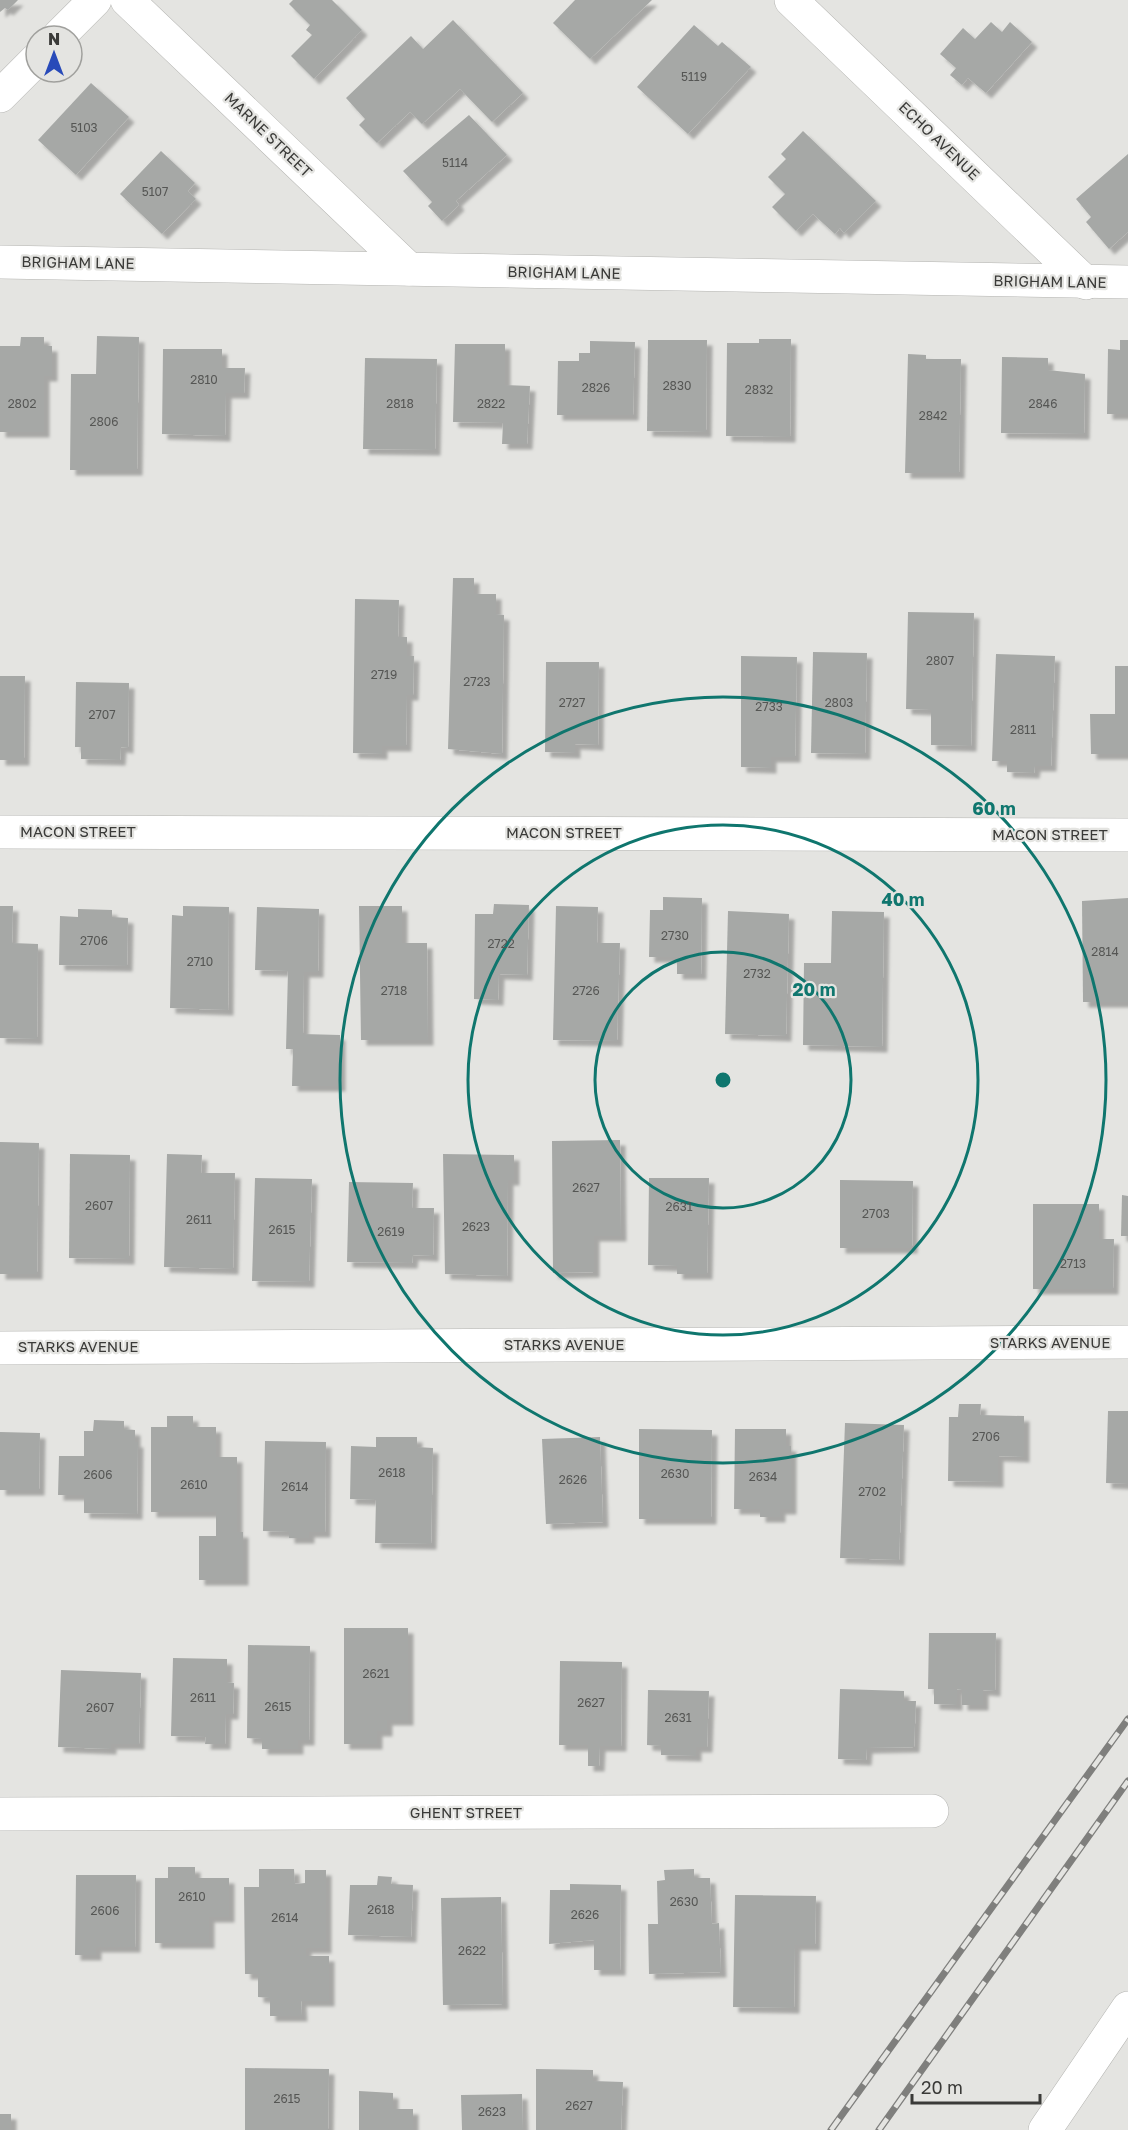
<svg xmlns="http://www.w3.org/2000/svg" width="1128" height="2130" viewBox="0 0 1128 2130" font-family="'Golos Text',sans-serif">
  <defs>
    <filter id="shadow"><feDropShadow dx="5.5" dy="5.5" stdDeviation="1.5" flood-color="#0004"/></filter>
  </defs>
  <rect width="100%" height="100%" fill="#e4e4e1"/>
  <!-- building -->
  <g fill="#a6a8a6" filter="url(#shadow)">
    <polygon points="0,0 18,0 8,10 5,8 0,12"/>
    <polygon points="293,0 332,0 362,30 314,79 291,56 312,35 306,30 310,25 289,4"/>
    <polygon points="575,0 652,0 590,59 553,23"/>
    <polygon points="453,20 523,93 492,122 460,89 422,124 410,112 377,143 359,125 365,119 346,98 411,36 423,49"/>
    <polygon points="991,22 1002,32 1010,22 1032,42 986,93 968,78 962,85 950,75 956,68 940,54 963,28 975,39"/>
    <polygon points="694,25 718,46 722,42 751,67 688,134 637,87"/>
    <polygon points="91,83 129,117 76,175 38,140"/>
    <polygon points="469,115 507,155 456,201 459,205 442,221 428,206 432,202 403,171"/>
    <polygon points="803,131 876,201 844,233 840,228 835,234 813,214 796,231 772,207 785,194 768,177 786,159 781,154"/>
    <polygon points="161,151 195,183 188,191 196,199 162,234 120,194"/>
    <polygon points="1128,154 1128,232 1109,249 1086,222 1091,217 1076,199"/>
    <polygon points="97,336 139,337 137,470 70,470 71,374 96,374"/>
    <polygon points="21,337 44,337 44,346 52,346 52,376 44,376 44,432 0,432 0,346 20,346"/>
    <polygon points="759,339 791,339 790,437 726,436 727,343 759,343"/>
    <polygon points="648,340 707,340 706,432 647,431"/>
    <polygon points="1120,340 1128,340 1128,414 1107,414 1108,349 1120,350"/>
    <polygon points="590,341 635,342 633,415 557,415 558,361 579,361 579,353 590,353"/>
    <polygon points="455,344 505,344 505,385 530,386 527,444 502,444 503,423 453,422"/>
    <polygon points="163,349 222,349 222,368 245,368 244,393 226,393 225,436 162,434"/>
    <polygon points="908,354 926,355 926,359 961,359 959,473 905,473"/>
    <polygon points="1002,357 1048,358 1048,370 1085,374 1084,434 1001,433"/>
    <polygon points="365,358 437,359 435,450 363,449"/>
    <polygon points="453,578 474,578 474,594 496,594 496,614 504,615 502,754 448,749"/>
    <polygon points="355,599 399,600 398,637 407,637 407,656 414,656 413,695 407,695 406,746 382,746 382,754 353,753"/>
    <polygon points="908,612 974,613 971,746 931,745 931,710 906,709"/>
    <polygon points="813,652 867,653 865,754 811,753"/>
    <polygon points="996,654 1055,656 1051,766 1035,766 1034,773 1007,772 1007,761 992,761"/>
    <polygon points="741,656 797,657 795,757 771,757 771,768 741,767"/>
    <polygon points="546,662 599,662 598,745 575,744 575,753 545,752"/>
    <polygon points="1115,666 1128,666 1128,754 1091,754 1090,714 1115,714"/>
    <polygon points="0,676 25,676 24,760 0,760"/>
    <polygon points="76,682 129,683 128,748 121,747 120,760 81,759 81,747 75,747"/>
    <polygon points="663,897 702,898 701,974 677,974 677,957 649,957 650,910 663,910"/>
    <polygon points="1128,898 1128,1002 1083,1002 1082,901"/>
    <polygon points="494,904 529,905 527,975 499,974 498,1000 474,999 475,914 493,914"/>
    <polygon points="0,906 13,906 12,943 38,944 37,1039 0,1038"/>
    <polygon points="183,906 229,907 228,1010 170,1008 172,915 183,916"/>
    <polygon points="359,906 402,906 402,943 427,943 428,1040 361,1040"/>
    <polygon points="556,906 598,907 597,943 620,943 617,1041 553,1040"/>
    <polygon points="257,907 319,909 318,972 304,972 303,1034 340,1035 340,1086 292,1086 293,1049 286,1049 288,971 255,970"/>
    <polygon points="78,909 112,910 112,917 128,918 127,966 59,965 60,916 78,917"/>
    <polygon points="728,911 789,914 786,1036 725,1034"/>
    <polygon points="832,911 884,912 882,1047 803,1045 804,963 831,963"/>
    <polygon points="620,1140 621,1236 594,1236 594,1272 553,1273 552,1141"/>
    <polygon points="0,1142 39,1143 37,1274 0,1274"/>
    <polygon points="70,1154 130,1155 129,1259 69,1258"/>
    <polygon points="167,1154 202,1155 201,1173 235,1173 233,1269 164,1267"/>
    <polygon points="443,1154 514,1155 514,1180 508,1180 507,1276 445,1274"/>
    <polygon points="255,1178 312,1179 309,1282 252,1281"/>
    <polygon points="649,1178 709,1178 707,1274 677,1274 677,1266 648,1265"/>
    <polygon points="840,1180 913,1181 912,1248 840,1248"/>
    <polygon points="349,1182 413,1183 412,1208 434,1208 433,1256 413,1255 412,1263 347,1262"/>
    <polygon points="1122,1195 1128,1196 1128,1236 1121,1236"/>
    <polygon points="1033,1204 1099,1204 1099,1239 1114,1239 1113,1289 1033,1289"/>
    <polygon points="959,1404 981,1404 980,1415 1024,1416 1024,1457 998,1456 998,1482 948,1481 949,1417 958,1417"/>
    <polygon points="1108,1411 1128,1411 1128,1484 1106,1483"/>
    <polygon points="167,1416 193,1416 193,1427 216,1427 216,1457 237,1457 237,1532 243,1532 243,1580 199,1580 199,1536 216,1536 216,1512 151,1512 151,1427 167,1427"/>
    <polygon points="94,1420 124,1421 124,1429 135,1430 135,1442 138,1442 137,1514 84,1513 84,1495 58,1495 59,1456 84,1456 84,1431 93,1431"/>
    <polygon points="845,1423 904,1425 899,1560 840,1558"/>
    <polygon points="639,1429 712,1430 711,1519 639,1519"/>
    <polygon points="735,1429 786,1429 786,1446 791,1446 791,1509 780,1509 780,1517 760,1517 760,1509 734,1509"/>
    <polygon points="0,1432 40,1433 39,1490 0,1490"/>
    <polygon points="376,1437 417,1437 417,1447 433,1448 431,1544 375,1543 376,1500 350,1499 351,1446 376,1447"/>
    <polygon points="600,1437 603,1522 546,1524 542,1439"/>
    <polygon points="265,1441 326,1442 325,1532 309,1532 309,1538 289,1538 289,1532 263,1531"/>
    <polygon points="344,1628 408,1628 408,1720 387,1720 387,1731 377,1731 377,1744 344,1744"/>
    <polygon points="929,1633 996,1633 995,1691 983,1690 983,1705 962,1705 962,1690 957,1689 957,1705 934,1704 934,1689 928,1689"/>
    <polygon points="248,1645 310,1646 309,1740 298,1740 298,1749 262,1749 262,1739 247,1738"/>
    <polygon points="173,1658 227,1659 227,1682 234,1683 233,1714 226,1714 225,1744 205,1744 206,1737 171,1736"/>
    <polygon points="560,1661 622,1662 621,1746 600,1746 599,1766 588,1766 588,1745 559,1745"/>
    <polygon points="61,1670 141,1673 139,1744 111,1744 111,1749 58,1747"/>
    <polygon points="840,1689 904,1691 904,1701 916,1701 914,1747 867,1748 866,1760 838,1759"/>
    <polygon points="648,1690 709,1691 707,1747 696,1747 696,1756 661,1755 661,1746 647,1745"/>
    <polygon points="168,1867 195,1867 195,1878 229,1878 229,1917 209,1917 209,1943 155,1943 155,1878 168,1878"/>
    <polygon points="259,1869 294,1869 295,1884 305,1883 305,1870 326,1870 326,1948 306,1948 306,1956 329,1956 329,2001 301,2001 302,2016 270,2016 270,1998 258,1997 258,1974 245,1974 244,1887 259,1887"/>
    <polygon points="694,1869 694,1878 710,1878 712,1924 719,1923 721,1972 649,1974 648,1924 658,1924 657,1881 665,1880 664,1870"/>
    <polygon points="76,1875 136,1875 135,1947 96,1947 96,1955 75,1955"/>
    <polygon points="378,1876 392,1877 391,1884 413,1885 411,1937 348,1935 350,1885 377,1885"/>
    <polygon points="570,1884 621,1885 620,1970 594,1970 594,1940 549,1944 550,1890 570,1890"/>
    <polygon points="735,1895 816,1896 815,1945 795,1945 794,2008 733,2007"/>
    <polygon points="501,1897 503,2004 443,2005 441,1898"/>
    <polygon points="245,2068 329,2069 328,2130 245,2130"/>
    <polygon points="536,2069 593,2070 593,2081 623,2082 621,2130 536,2130"/>
    <polygon points="359,2091 393,2093 393,2109 413,2109 413,2130 359,2130"/>
    <polygon points="522,2094 523,2130 462,2130 461,2095"/>
    <rect x="0" y="2114" width="11" height="16"/>
  </g>
  <g fill="none" stroke-linecap="round" stroke-linejoin="round">
    <defs>
      <g id="street">
        <polyline points="127,0 409,269"/>
        <polyline points="791,0 1086,283"/>
        <polyline points="59,36 95,0"/>
        <polyline points="0,96 36,60"/>
        <polyline points="0,262 1128,282"/>
        <polyline points="0,832 1128,835"/>
        <polyline points="0,1348 1128,1342"/>
        <polyline points="0,1814 932,1811"/>
        <polyline points="1045,2130 1128,2008"/>
      </g>
    </defs>
    <!-- street casing -->
    <use href="#street" stroke="#b4b4b1" stroke-width="34"/>
    <!-- street -->
    <use href="#street" stroke="#fff" stroke-width="33"/>
    <defs>
      <g id="rail">
        <polyline points="831,2130 1128,1719"/>
        <polyline points="879,2130 1128,1781"/>
      </g>
    </defs>
    <!-- rail casing -->
    <use href="#rail" stroke="#7f7f7d" stroke-width="7"/>
    <!-- rail -->
    <use href="#rail" stroke="#e4e4e1" stroke-width="4.5" stroke-dasharray="14" stroke-linecap="butt"/>
  </g>
  <!-- distance rings -->
  <g fill="none" stroke="#0f766e" stroke-width="3">
    <circle cx="723" cy="1080" r="128"/>
    <circle cx="723" cy="1080" r="255"/>
    <circle cx="723" cy="1080" r="383"/>
  </g>
  <g text-anchor="middle" stroke-width="4.5" stroke-linejoin="round" paint-order="stroke">
    <!-- number labels -->
    <g font-size="12" fill="#555654">
      <text x="694" y="81">5119</text>
      <text x="84" y="132">5103</text>
      <text x="455" y="167">5114</text>
      <text x="155" y="196">5107</text>
      <text x="204" y="384">2810</text>
      <text x="677" y="390">2830</text>
      <text x="596" y="392">2826</text>
      <text x="759" y="394">2832</text>
      <text x="22" y="408">2802</text>
      <text x="400" y="408">2818</text>
      <text x="491" y="408">2822</text>
      <text x="1043" y="408">2846</text>
      <text x="933" y="420">2842</text>
      <text x="104" y="426">2806</text>
      <text x="940" y="665">2807</text>
      <text x="384" y="679">2719</text>
      <text x="477" y="686">2723</text>
      <text x="572" y="707">2727</text>
      <text x="839" y="707">2803</text>
      <text x="769" y="711">2733</text>
      <text x="102" y="719">2707</text>
      <text x="1023" y="734">2811</text>
      <text x="675" y="940">2730</text>
      <text x="94" y="945">2706</text>
      <text x="501" y="948">2722</text>
      <text x="1105" y="956">2814</text>
      <text x="200" y="966">2710</text>
      <text x="757" y="978">2732</text>
      <text x="394" y="995">2718</text>
      <text x="586" y="995">2726</text>
      <text x="586" y="1192">2627</text>
      <text x="99" y="1210">2607</text>
      <text x="679" y="1211">2631</text>
      <text x="876" y="1218">2703</text>
      <text x="199" y="1224">2611</text>
      <text x="476" y="1231">2623</text>
      <text x="282" y="1234">2615</text>
      <text x="391" y="1236">2619</text>
      <text x="1073" y="1268">2713</text>
      <text x="986" y="1441">2706</text>
      <text x="392" y="1477">2618</text>
      <text x="675" y="1478">2630</text>
      <text x="98" y="1479">2606</text>
      <text x="763" y="1481">2634</text>
      <text x="573" y="1484">2626</text>
      <text x="194" y="1489">2610</text>
      <text x="295" y="1491">2614</text>
      <text x="872" y="1496">2702</text>
      <text x="376" y="1678">2621</text>
      <text x="203" y="1702">2611</text>
      <text x="591" y="1707">2627</text>
      <text x="278" y="1711">2615</text>
      <text x="100" y="1712">2607</text>
      <text x="678" y="1722">2631</text>
      <text x="192" y="1901">2610</text>
      <text x="684" y="1906">2630</text>
      <text x="381" y="1914">2618</text>
      <text x="105" y="1915">2606</text>
      <text x="585" y="1919">2626</text>
      <text x="285" y="1922">2614</text>
      <text x="472" y="1955">2622</text>
      <text x="287" y="2103">2615</text>
      <text x="579" y="2110">2627</text>
      <text x="492" y="2116">2623</text>
    </g>
    <!-- street labels -->
    <g font-size="15" fill="#3a3a38" stroke="#e4e4e1">
      <text transform="translate(268 135) rotate(44)" y="5">MARNE STREET</text>
      <text transform="translate(939 141) rotate(44)" y="5">ECHO AVENUE</text>
      <text transform="translate(78 263) rotate(1)" y="5">BRIGHAM LANE</text>
      <text transform="translate(564 273) rotate(1)" y="5">BRIGHAM LANE</text>
      <text transform="translate(1050 282) rotate(1)" y="5">BRIGHAM LANE</text>
      <text x="78" y="837">MACON STREET</text>
      <text x="564" y="838">MACON STREET</text>
      <text x="1050" y="840">MACON STREET</text>
      <text x="1050" y="1348">STARKS AVENUE</text>
      <text x="564" y="1350">STARKS AVENUE</text>
      <text x="78" y="1352">STARKS AVENUE</text>
      <text x="466" y="1818">GHENT STREET</text>
    </g>
  </g>
  <circle cx="723" cy="1080" r="9" fill="#0f766e" stroke="#e4e4e1" stroke-width="3"/>
  <g font-size="18" text-anchor="middle" font-weight="bold" fill="#0f766e" stroke="#e4e4e1" stroke-width="4.5" stroke-linejoin="round" paint-order="stroke">
    <text x="994" y="815">60 m</text>
    <text x="903" y="906">40 m</text>
    <text x="814" y="996">20 m</text>
  </g>
  <!-- north arrow -->
  <g transform="translate(54 54)"><circle r="28" fill="#e4e4e1" stroke="#a0a09d" stroke-width="1.5"/>
  <path d="M0-4.5L10 22L0 15L-10 22Z" fill="#284ab9"/>
  <text y="-9" font-size="16" font-weight="bold" text-anchor="middle" fill="#3a3a38">N</text>
  </g>
  <!-- scale -->
  <path d="M912 2094v9h128v-9" fill="none" stroke="#3a3a38" stroke-width="3"/>
  <text x="921" y="2094" font-size="18" fill="#3a3a38" stroke="#e4e4e1" stroke-width="4.5" paint-order="stroke">20 m</text>
</svg>
